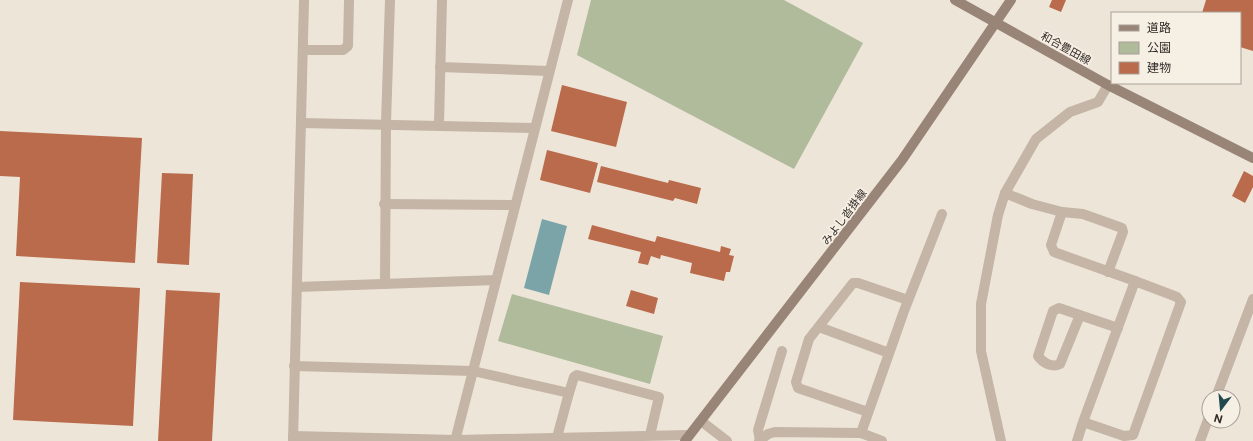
<svg xmlns="http://www.w3.org/2000/svg" width="1253" height="441" viewBox="0 0 1253 441" font-family="'Public Sans','Noto Sans JP',sans-serif">
  <rect width="100%" height="100%" fill="#eee5d9"/>
  <!-- green -->
  <g fill="#afbb9b">
    <polygon points="591,0 784,0 863,43 794,169 577,55"/>
    <polygon points="512,294 663,336 650,384 498,341"/>
  </g>
  <!-- water -->
  <polygon fill="#7ba4a8" points="542,219 567,226 549,295 524,288"/>
  <!-- building -->
  <g fill="#b96b4c">
    <polygon points="1052,0 1066,0 1061,12 1049,7"/>
    <polygon points="1206,0 1253,0 1253,51 1240,47 1240,13 1202,13"/>
    <polygon points="562,85 627,102 616,147 551,131"/>
    <polygon points="0,131 142,138 135,263 16,256 20,177 0,176"/>
    <polygon points="547,150 598,163 590,193 540,180"/>
    <polygon points="601,166 668,183 669,180 701,188 697,204 675,198 673,201 597,182"/>
    <polygon points="1244,171 1253,176 1253,187 1245,203 1232,196"/>
    <polygon points="162,173 193,174 189,265 157,263"/>
    <polygon points="592,225 655,242 657,236 720,252 721,246 731,249 729,255 734,256 730,272 726,272 724,281 690,273 692,263 661,255 660,259 651,256 648,265 638,263 641,252 588,239"/>
    <polygon points="20,282 140,288 133,426 13,420"/>
    <polygon points="166,290 220,293 212,441 158,441"/>
    <polygon points="631,290 658,298 654,314 626,306"/>
  </g>
  <g fill="none" stroke-linecap="round" stroke-linejoin="round">
    <!-- minor -->
    <g stroke="#c4b5a6" stroke-width="10">
      <polyline points="303,50 343,50 348,46 349,0"/>
      <polyline points="440,67 549,71"/>
      <polyline points="301,123 534,128"/>
      <polyline points="439,124 442,0"/>
      <polyline points="1005,193 1032,204 1062,212 1083,214 1122,228 1123,232 1108,272"/>
      <polyline points="384,204 515,205"/>
      <polyline points="1062,212 1051,245 1054,252 1135,281"/>
      <polyline points="385,284 386,123 390,0"/>
      <polyline points="297,287 496,280"/>
      <path d="M1080,315l-20,49c-8,4 -17,-1 -22,-8l15,-45 6,-3 59,20"/>
      <polyline points="819,327 889,353"/>
      <polyline points="294,366 473,371 569,393 556,441"/>
      <polyline points="569,393 574,377 577,375 659,397 650,435"/>
      <polyline points="1216,397 1253,299"/>
      <polyline points="868,412 798,388 796,382 809,339 853,283 858,283 908,300"/>
      <polyline points="861,433 904,311 942,214"/>
      <polyline points="293,436 456,440 689,435"/>
      <polyline points="760,440 758,430 782,351"/>
      <polyline points="455,441 568,0"/>
      <polyline points="759,441 768,434 775,432 861,433 882,441"/>
      <polyline points="1001,441 981,351 981,304 998,215 1005,193 1036,139 1070,112 1098,102 1108,85"/>
      <polyline points="1077,441 1083,422 1135,281 1177,297 1181,302 1133,435 1124,436 1083,422"/>
      <polyline points="1200,441 1209,417"/>
    </g>
    <!-- tertiary -->
    <g stroke="#c4b5a6" stroke-width="10">
      <polyline points="701,421 727,441"/>
      <polyline points="293,441 304,0"/>
    </g>
    <!-- secondary -->
    <g stroke="#988578" stroke-width="10">
      <polyline points="955,0 1108,85 1253,158"/>
      <polyline points="685,441 902,160 1011,0"/>
    </g>
  </g>
  <g text-anchor="middle" stroke-width="3.5" stroke-linejoin="round" paint-order="stroke">
    <!-- street labels -->
    <g font-size="11" fill="#312a26" stroke="#f6efe4">
      <text transform="translate(1066 48) rotate(29)" y="4">和合豊田線</text>
      <text transform="translate(844 217) rotate(-53)" y="4">みよし沓掛線</text>
    </g>
  </g>
  <!-- legend -->
  <rect x="1111" y="12" width="130" height="72" fill="#f6efe4" stroke="#a7a098"/>
  <rect x="1119" y="25" width="20" height="6" fill="#988578" stroke="#a7a098"/>
  <text x="1147" y="32" font-size="12" fill="#312a26">道路</text>
  <rect x="1119" y="42" width="20" height="12" fill="#afbb9b" stroke="#a7a098"/>
  <text x="1147" y="52" font-size="12" fill="#312a26">公園</text>
  <rect x="1119" y="62" width="20" height="12" fill="#b96b4c" stroke="#a7a098"/>
  <text x="1147" y="72" font-size="12" fill="#312a26">建物</text>
  <!-- north arrow -->
  <g transform="translate(1221 409) rotate(196)"><circle r="19" fill="#f6efe4" stroke="#a7a098"/>
  <path d="M0-3L7 15L0 10L-7 15Z" fill="#21494e"/>
  <text y="-6" font-size="11" font-weight="bold" text-anchor="middle" fill="#312a26">N</text>
  </g>
</svg>
